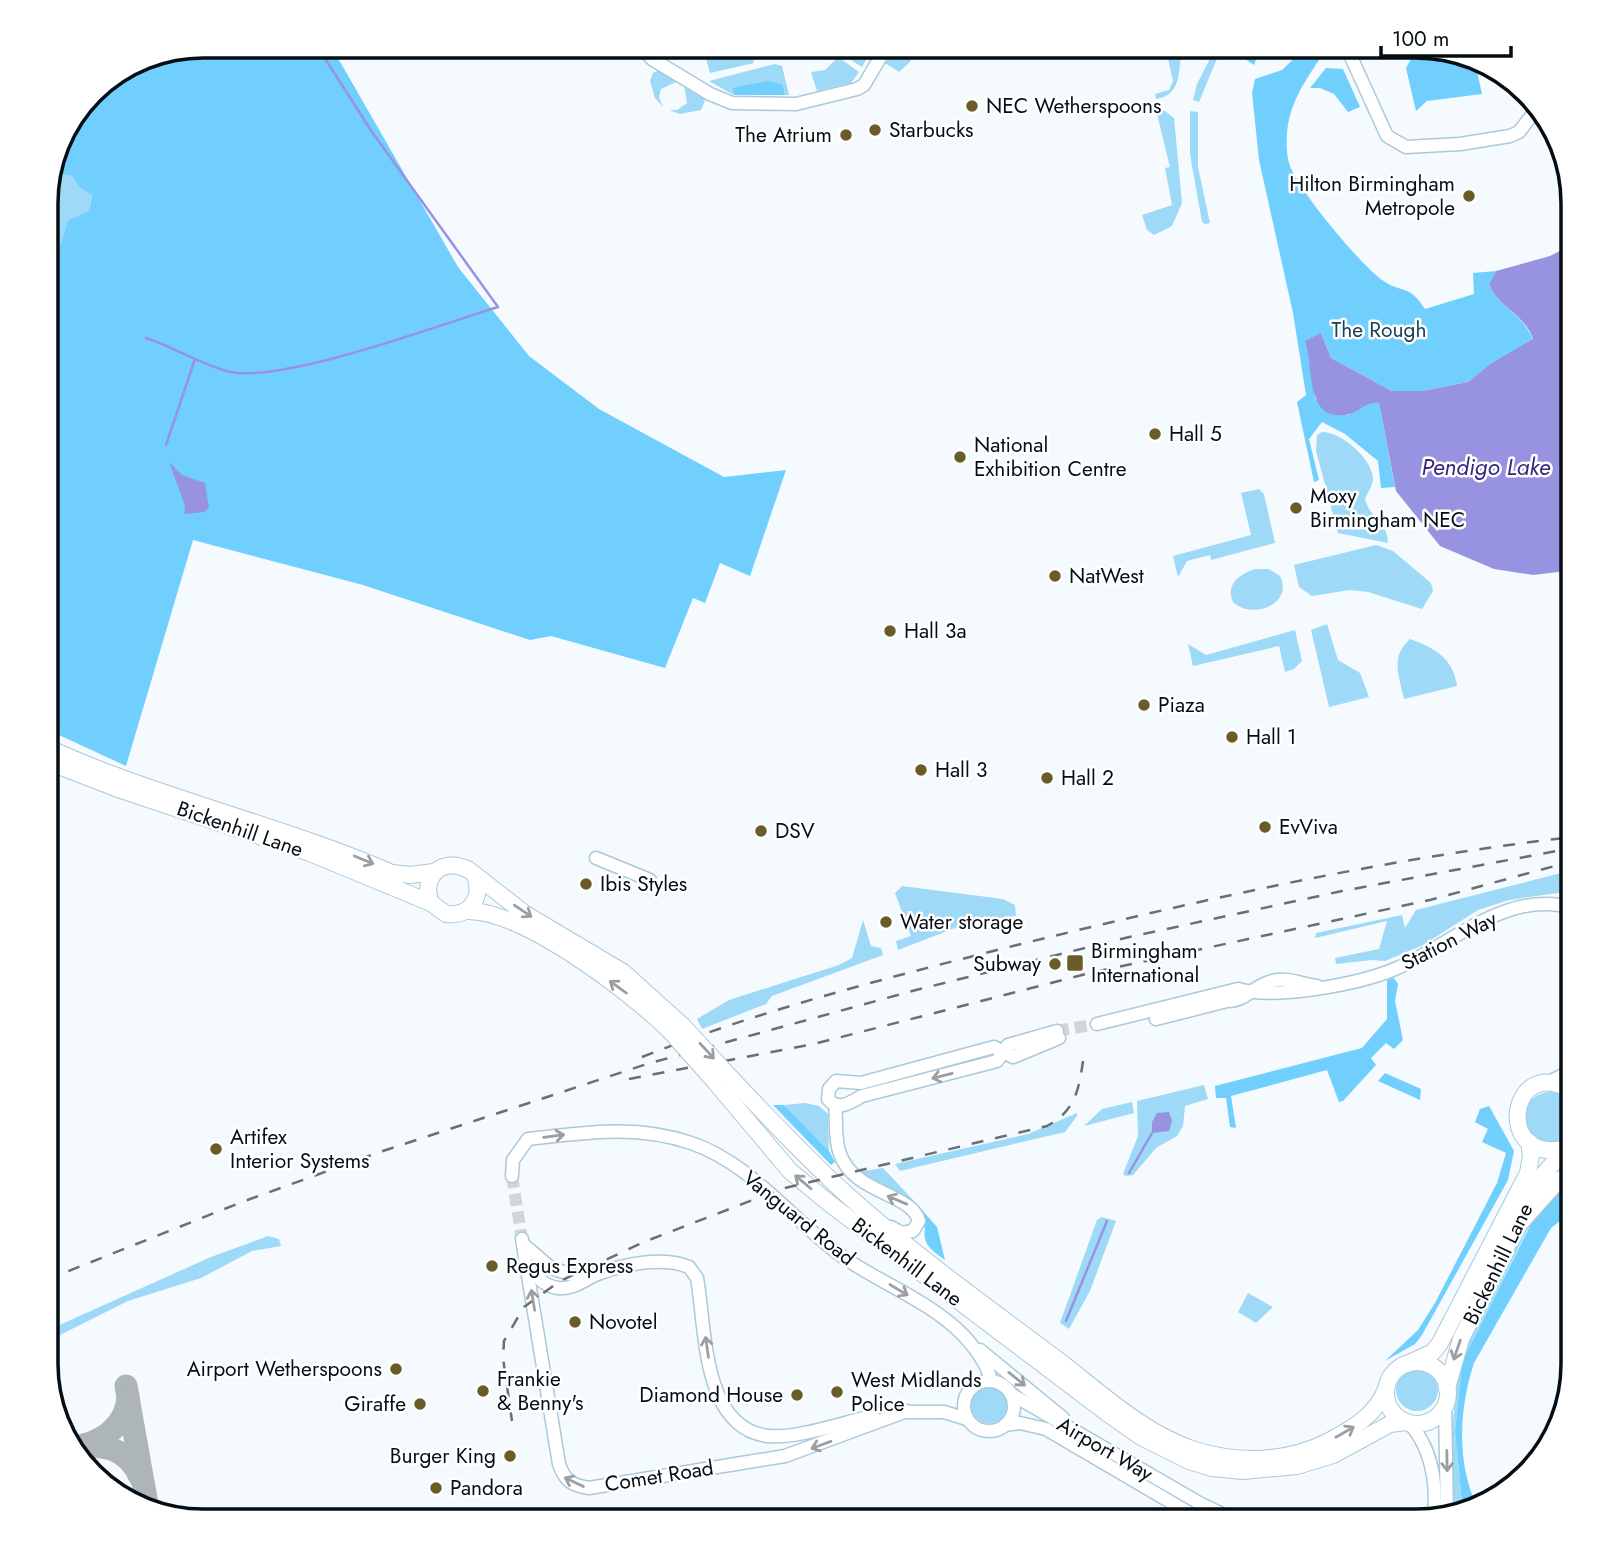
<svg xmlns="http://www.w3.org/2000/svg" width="1619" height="1567" viewBox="0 0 1619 1567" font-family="Jost,sans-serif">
  <rect width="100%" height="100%" fill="#f4fafe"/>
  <!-- green -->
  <g fill="#9ed9f7">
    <polygon points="710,46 716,46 718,51 730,49 729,46 749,46 754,63 710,73 705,55"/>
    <polygon points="845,46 874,46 862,67 840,53"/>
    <polygon points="894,46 913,46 910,62 899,72 885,63"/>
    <path d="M1165,46h18c-6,21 1,49 -27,53l-1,-5 14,-4 4,-9z"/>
    <polygon points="1215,49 1218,56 1199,102 1193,100 1197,84"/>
    <polygon points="838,57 859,72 851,83 817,91 811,72 825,70"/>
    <polygon points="775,64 782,66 789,95 785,95 783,85 732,88 734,95 709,81"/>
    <polygon points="660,70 678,81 661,89 659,97 663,107 655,98 650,81 653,73"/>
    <polygon points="684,85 703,96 705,101 701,110 680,114 669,110 677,110 687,103"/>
    <polygon points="1162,109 1174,118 1182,203 1172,226 1154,235 1147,230 1142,215 1172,205 1165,168 1170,167 1156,110"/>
    <polygon points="1190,111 1198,112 1198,167 1210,223 1205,224 1202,222 1190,154"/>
    <polygon points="51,172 72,176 79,187 92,194 89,211 68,220 59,249 46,255 46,192"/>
    <path d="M1322,432c20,0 50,27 51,46 0,7 -5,14 -8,21 4,18 23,24 23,44l-50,-10 -22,-82 1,-16z"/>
    <polygon points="1259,489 1264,494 1275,543 1211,560 1210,555 1187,561 1178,577 1173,556 1251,535 1241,493"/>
    <polygon points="1376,545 1393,551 1431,583 1433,591 1422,609 1368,592 1350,590 1312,596 1299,587 1294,565"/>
    <path d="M1255,569h14l11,7c14,29 -29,44 -47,26 -8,-18 7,-28 22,-33z"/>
    <polygon points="1327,624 1338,660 1360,673 1369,697 1329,707 1311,630"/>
    <polygon points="1295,630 1302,661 1294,669 1285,672 1279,646 1193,666 1188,644 1206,655"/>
    <path d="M1410,639c25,9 43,19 47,47l-53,13c-5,-24 -14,-42 6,-60z"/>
    <polygon points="1573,870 1573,895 1564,892 1509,900 1478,910 1423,945 1385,961 1372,960 1336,964 1335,958 1379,949 1387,921 1315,938 1316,933 1402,915 1405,928 1416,910"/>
    <polygon points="902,886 1003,899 1015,905 1016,916 973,921 898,950 896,941 911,936 895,893"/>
    <polygon points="863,920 871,946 881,948 883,955 772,996 766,1004 702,1029 697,1019 729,1000 839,965 852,958"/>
    <polygon points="1204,1085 1208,1099 1185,1106 1183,1126 1177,1136 1156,1148 1133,1175 1126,1176 1123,1174 1138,1136 1137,1101"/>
    <circle cx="1550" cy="1118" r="26"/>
    <polygon points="1132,1102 1134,1113 1084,1126 1102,1109"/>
    <polygon points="805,1103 819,1106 828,1114 829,1151 784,1105"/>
    <polygon points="1077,1113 1077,1116 1065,1132 900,1171 895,1164 1028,1134"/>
    <polygon points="883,1168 914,1201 869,1182 859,1172"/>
    <polygon points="1541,1202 1462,1362 1455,1432 1463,1512 1453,1514 1453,1420 1458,1364 1514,1245"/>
    <polygon points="1102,1217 1116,1221 1090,1291 1069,1329 1060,1323 1097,1220"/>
    <polygon points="268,1236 279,1239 281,1246 252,1251 201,1278 128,1301 46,1342 46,1331 211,1257"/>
    <polygon points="1248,1293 1273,1307 1256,1323 1238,1312"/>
    <circle cx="1417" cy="1390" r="21"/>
    <circle cx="989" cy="1405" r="18"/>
  </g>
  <!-- forest -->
  <g fill="#70cffd">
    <polygon points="203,46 331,46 458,267 529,356 599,409 724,477 786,470 750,576 720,563 705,603 693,598 665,668 551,636 530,640 363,585 193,540 126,766 46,729 46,255 59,249 68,220 89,211 92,195 79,187 72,176 51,172 62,133 99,85 143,57"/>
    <polygon points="1226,46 1261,46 1254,65"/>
    <polygon points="1429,47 1480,60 1476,67 1482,94 1427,101 1416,111 1406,68 1412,57"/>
    <path d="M1304,49l15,11c-16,24 -30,45 -32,74 -1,9 0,24 3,32 10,26 69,97 92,114 20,14 26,3 43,29l49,-15 -1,-21 23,-2 -7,13c9,24 35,30 44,56l-43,24 -22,18 -46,9h-30l-61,-33 -10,-25 -11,20 5,46 33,16 22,-13 9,1 16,84 -14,1 -3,-27 -33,-27 -23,-12 -13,17 10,41 -5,2 -17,-80 9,-7 -13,-82 -34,-153 -7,-67 3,-14 27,-9z"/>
    <polygon points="1326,68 1343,69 1360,107 1348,112 1334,94 1320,88 1310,88"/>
    <polygon points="768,81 783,85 785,95 734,95 732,88"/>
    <polygon points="1394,978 1398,984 1395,1001 1403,1040 1394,1049 1386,1043 1371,1058 1376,1065 1343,1101 1339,1102 1327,1070 1231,1096 1236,1128 1230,1127 1226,1098 1216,1098 1215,1086 1362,1048 1387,1019 1387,980"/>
    <polygon points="1385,1073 1421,1089 1420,1100 1378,1081"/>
    <polygon points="773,1105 784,1105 829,1151 835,1162 831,1165"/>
    <polygon points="1489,1106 1514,1151 1508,1180 1422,1335 1415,1344 1385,1361 1418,1330 1435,1303 1497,1183 1506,1153 1482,1142 1488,1129 1475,1122 1480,1109"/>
    <path d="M1573,1182v35l-9,1 -13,10 -77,135c-15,45 -18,102 4,145l-15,4 -8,-80 7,-70 80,-160z"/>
    <path d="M922,1210l15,17 8,33c-12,-9 -23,-15 -20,-32l-3,-4z"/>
  </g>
  <!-- water -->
  <g fill="#9793e0">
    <path d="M1573,244v320l-7,7 -33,4 -39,-6 -54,-23 -44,-55 -17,-88c-14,-2 -21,11 -35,12 -40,5 -30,-52 -39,-74l16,-8 10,25 61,33h30l46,-9 22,-18 43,-25c-8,-25 -35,-31 -44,-55l7,-13 54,-15z"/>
    <polygon points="169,462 182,475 205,483 209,508 204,512 184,514 185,506"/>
    <polygon points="1169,1112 1172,1121 1169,1131 1152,1133 1152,1122 1157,1113"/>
  </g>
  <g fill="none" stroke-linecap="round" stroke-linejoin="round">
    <!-- stream -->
    <g stroke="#9793e0" stroke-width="2.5">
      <path d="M146,338c28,9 55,27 84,34 54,11 209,-47 268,-65l-126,-175 -55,-86"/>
      <polyline points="166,445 195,359"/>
      <polyline points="1129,1173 1152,1133"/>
      <polyline points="1066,1321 1107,1221"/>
    </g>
    <!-- taxiway -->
    <g stroke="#aeb5b9" stroke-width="23">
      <polyline points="126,1386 148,1510"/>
      <path d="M84,1445c23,-6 43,-23 44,-49"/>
      <path d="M72,1448c30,-5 55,-1 68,29"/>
    </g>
    <!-- minor-tunnel -->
    <g stroke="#d0d7db" stroke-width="12" stroke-dasharray="12 6" stroke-linecap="butt">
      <polyline points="1057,1031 1097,1024"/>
      <polyline points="512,1176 522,1239"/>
    </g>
    <defs>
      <g id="minor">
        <polyline points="640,46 652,59 710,94 732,103 796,104 857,89 864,85 887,46"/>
        <polyline points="1346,46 1387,136 1406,147 1460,144 1510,136 1519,132 1539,106"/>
        <polyline points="596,858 650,880"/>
        <path d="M1156,1019l71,-18c20,0 27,-16 45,-20 17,-4 29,3 45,5"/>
        <path d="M1097,1024l141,-35c37,11 121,-5 157,-20 56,-24 113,-81 178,-61"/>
        <path d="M1057,1031l-49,14 -11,16 -135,35c-12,6 -23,16 -34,3l1,-10 7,-8 25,2 133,-36 19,10 46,-19"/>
        <polyline points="1549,1082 1573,1070"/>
        <path d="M835,1105c2,16 -1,34 5,49 14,40 72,39 79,67l-6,10 -11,2 -11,-6"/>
        <path d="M512,1176l1,-16 15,-21c55,-6 108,-15 163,4 60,20 102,78 152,114 39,27 87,44 121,79 11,12 23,28 27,44"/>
        <path d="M522,1239l37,225c6,17 12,21 30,24l196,-32 122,-45"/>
        <polyline points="524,1245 551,1268 585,1279"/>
        <path d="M528,1267c9,10 16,19 30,21 15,2 27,-9 40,-14 26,-10 65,-18 91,-7l8,11c9,49 4,150 71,158 29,3 76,-14 105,-20"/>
        <polyline points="980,1350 1063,1418"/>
        <circle cx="989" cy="1406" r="25"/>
        <polyline points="1011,1394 1201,1504 1237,1521"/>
        <polyline points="1445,1406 1447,1515"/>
        <polyline points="898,1412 944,1412 967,1419"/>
        <path d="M1410,1424c23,26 27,60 24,94"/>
        <polyline points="1005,1425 1020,1423 1046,1429 1203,1521"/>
      </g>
      <g id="major">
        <path d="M46,747c111,51 233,77 346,126l18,2 24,-3"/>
        <polyline points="46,761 121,790 310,853 431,903"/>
        <path d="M475,875c8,23 -5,42 -29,39l-15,-11c-11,-27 12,-47 38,-33l55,43 99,59 60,54"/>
        <path d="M466,911c56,-2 164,81 204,120"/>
        <path d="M730,1077c38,40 75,80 116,117 67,60 140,112 212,166 42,32 86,74 137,90 44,14 93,12 134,-9 24,-13 47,-26 57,-52"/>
        <polyline points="716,1083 790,1171 830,1204 1111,1416 1141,1437 1189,1461 1212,1468 1243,1471 1297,1466 1333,1455 1390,1424 1406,1422"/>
        <path d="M1568,1148c-76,20 -59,-99 5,-56"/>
        <circle cx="1417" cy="1393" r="31"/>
        <polyline points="1407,1364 1433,1352 1440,1343 1528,1173 1531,1156 1529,1142"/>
        <polyline points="1447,1388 1461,1339 1541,1177 1566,1149"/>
      </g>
      <polyline id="highway" points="1519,1222 1552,1185 1573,1175"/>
    </defs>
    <!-- minor casing -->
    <use href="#minor" stroke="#aac9d9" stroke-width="15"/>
    <!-- major casing -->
    <use href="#major" stroke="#aac9d9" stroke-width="18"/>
    <!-- highway casing -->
    <use href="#highway" stroke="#aac9d9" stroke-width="22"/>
    <!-- minor -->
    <use href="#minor" stroke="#fff" stroke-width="12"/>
    <!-- major -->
    <use href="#major" stroke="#fff" stroke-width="16"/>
    <!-- highway -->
    <use href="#highway" stroke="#fff" stroke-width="19"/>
    <!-- rail -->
    <g stroke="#687074" stroke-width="2.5" stroke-dasharray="12 12" stroke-linecap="butt">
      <path d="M642,1057c122,-48 248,-80 375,-112 183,-45 369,-87 556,-108"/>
      <polyline points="629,1079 814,1044 1090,973 1430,900 1573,861"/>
      <polyline points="46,1280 242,1202 377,1153 647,1064 916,990 1125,938 1342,891 1573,848"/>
      <path d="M512,1421l-9,-63 1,-17 20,-34 36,-26 84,-39 137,-53 266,-63c28,-15 32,-36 36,-65"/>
    </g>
    <defs>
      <g id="major-bridge">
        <polyline points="683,1026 730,1077"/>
        <polyline points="670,1031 716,1083"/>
      </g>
    </defs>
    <!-- major-bridge casing -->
    <use href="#major-bridge" stroke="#aac9d9" stroke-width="18" stroke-linecap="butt"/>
    <!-- major-bridge -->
    <use href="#major-bridge" stroke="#fff" stroke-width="16"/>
  </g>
  <!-- one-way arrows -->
  <defs><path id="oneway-shaft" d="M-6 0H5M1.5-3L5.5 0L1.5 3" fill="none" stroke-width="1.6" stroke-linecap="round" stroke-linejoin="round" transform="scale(1.75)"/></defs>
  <g stroke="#9b9fa1">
    <use href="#oneway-shaft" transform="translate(364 860) rotate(22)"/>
    <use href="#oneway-shaft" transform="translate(523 911) rotate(34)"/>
    <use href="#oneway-shaft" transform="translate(618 987) rotate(-144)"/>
    <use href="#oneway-shaft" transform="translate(707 1051) rotate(47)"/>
    <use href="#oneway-shaft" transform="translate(942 1076) rotate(166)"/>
    <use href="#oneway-shaft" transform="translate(554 1136) rotate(-7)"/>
    <use href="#oneway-shaft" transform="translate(803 1182) rotate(-140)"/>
    <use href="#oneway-shaft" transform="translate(897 1200) rotate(-157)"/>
    <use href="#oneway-shaft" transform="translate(899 1290) rotate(31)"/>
    <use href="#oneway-shaft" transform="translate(533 1300) rotate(-99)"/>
    <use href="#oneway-shaft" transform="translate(707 1347) rotate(-98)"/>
    <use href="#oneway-shaft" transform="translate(1457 1350) rotate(109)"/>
    <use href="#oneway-shaft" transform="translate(1017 1379) rotate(39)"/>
    <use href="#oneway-shaft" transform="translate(1345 1432) rotate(-30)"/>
    <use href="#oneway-shaft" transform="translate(821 1445) rotate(160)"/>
    <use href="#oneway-shaft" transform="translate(1447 1461) rotate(89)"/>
    <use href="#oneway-shaft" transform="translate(574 1482) rotate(-155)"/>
  </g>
  <!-- markers -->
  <g fill="#6a5c29" stroke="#fff" stroke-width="2.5">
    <circle cx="972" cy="106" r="7"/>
    <circle cx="875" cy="130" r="7"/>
    <circle cx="846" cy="135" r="7"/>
    <circle cx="1469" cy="196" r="7"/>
    <circle cx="1155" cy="434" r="7"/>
    <circle cx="960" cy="457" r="7"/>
    <circle cx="1296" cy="508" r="7"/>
    <circle cx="1055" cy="576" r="7"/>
    <circle cx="890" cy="631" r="7"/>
    <circle cx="1144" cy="705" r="7"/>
    <circle cx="1232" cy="737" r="7"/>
    <circle cx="921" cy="770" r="7"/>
    <circle cx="1047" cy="778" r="7"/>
    <circle cx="1265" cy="827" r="7"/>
    <circle cx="761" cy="831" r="7"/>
    <circle cx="586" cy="884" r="7"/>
    <circle cx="886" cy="922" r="7"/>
    <rect x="1066" y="954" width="18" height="18" rx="3.5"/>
    <circle cx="1055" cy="964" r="7"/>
    <circle cx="216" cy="1149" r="7"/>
    <circle cx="492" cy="1266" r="7"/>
    <circle cx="575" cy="1322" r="7"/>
    <circle cx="396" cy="1369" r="7"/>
    <circle cx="483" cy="1391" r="7"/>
    <circle cx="837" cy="1392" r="7"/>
    <circle cx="797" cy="1395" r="7"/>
    <circle cx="420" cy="1404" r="7"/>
    <circle cx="510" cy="1456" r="7"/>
    <circle cx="436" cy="1488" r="7"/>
  </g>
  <g text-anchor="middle" stroke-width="5" stroke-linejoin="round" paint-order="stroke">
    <!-- poi labels -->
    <g font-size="21" fill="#040e13" stroke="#fff" text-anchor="start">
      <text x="986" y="113">NEC Wetherspoons</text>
      <text x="889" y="137">Starbucks</text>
      <text x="832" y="142" text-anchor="end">The Atrium</text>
      <text x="1455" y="191" text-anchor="end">Hilton Birmingham<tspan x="1455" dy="24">Metropole</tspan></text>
      <text x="1169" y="441">Hall 5</text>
      <text x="974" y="452">National<tspan x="974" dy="24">Exhibition Centre</tspan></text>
      <text x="1310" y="503">Moxy<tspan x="1310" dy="24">Birmingham NEC</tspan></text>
      <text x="1069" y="583">NatWest</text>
      <text x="904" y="638">Hall 3a</text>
      <text x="1158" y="712">Piaza</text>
      <text x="1246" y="744">Hall 1</text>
      <text x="935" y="777">Hall 3</text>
      <text x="1061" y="785">Hall 2</text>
      <text x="1279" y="834">EvViva</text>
      <text x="775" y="838">DSV</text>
      <text x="600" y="891">Ibis Styles</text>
      <text x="900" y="929">Water storage</text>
      <text x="1091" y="958">Birmingham<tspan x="1091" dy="24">International</tspan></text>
      <text x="1041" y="971" text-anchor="end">Subway</text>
      <text x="230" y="1144">Artifex<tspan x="230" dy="24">Interior Systems</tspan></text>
      <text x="506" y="1273">Regus Express</text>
      <text x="589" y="1329">Novotel</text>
      <text x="382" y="1376" text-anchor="end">Airport Wetherspoons</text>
      <text x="497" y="1386">Frankie<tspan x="497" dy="24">&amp; Benny's</tspan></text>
      <text x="851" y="1387">West Midlands<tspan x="851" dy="24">Police</tspan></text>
      <text x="783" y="1402" text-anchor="end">Diamond House</text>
      <text x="406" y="1411" text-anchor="end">Giraffe</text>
      <text x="496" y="1463" text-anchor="end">Burger King</text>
      <text x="450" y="1495">Pandora</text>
    </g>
    <!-- park labels -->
    <g font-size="21" fill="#174154" stroke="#fff">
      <text x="1379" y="337">The Rough</text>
    </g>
    <!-- street labels -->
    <g font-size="21" fill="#040e13" stroke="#fff">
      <text transform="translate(240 829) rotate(19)" y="7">Bickenhill Lane</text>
      <text transform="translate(1449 941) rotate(-27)" y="7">Station Way</text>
      <text transform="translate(799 1218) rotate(39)" y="7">Vanguard Road</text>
      <text transform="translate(907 1262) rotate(37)" y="7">Bickenhill Lane</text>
      <text transform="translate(1498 1264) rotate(-64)" y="7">Bickenhill Lane</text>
      <text transform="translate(1105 1449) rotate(30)" y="7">Airport Way</text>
      <text transform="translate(659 1476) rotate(-9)" y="7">Comet Road</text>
    </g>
    <!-- water labels -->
    <g font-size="23" font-style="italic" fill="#37267e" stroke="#fff">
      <text x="1486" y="475">Pendigo Lake</text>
    </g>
  </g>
  <!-- crop -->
  <path d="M0 0H1619V1567H0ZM203 58H1416A145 145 0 0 1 1561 203V1364A145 145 0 0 1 1416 1509H203A145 145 0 0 1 58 1364V203A145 145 0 0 1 203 58Z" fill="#fff" fill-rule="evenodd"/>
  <path fill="none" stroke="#040e13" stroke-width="3.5" d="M203 58H1416A145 145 0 0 1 1561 203V1364A145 145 0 0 1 1416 1509H203A145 145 0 0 1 58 1364V203A145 145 0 0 1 203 58Z"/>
  <!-- scale -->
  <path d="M1381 46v10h130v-10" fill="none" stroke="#040e13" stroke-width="3.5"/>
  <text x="1392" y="46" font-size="21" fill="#040e13" stroke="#ffffff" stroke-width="5" paint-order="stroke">100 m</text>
</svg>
